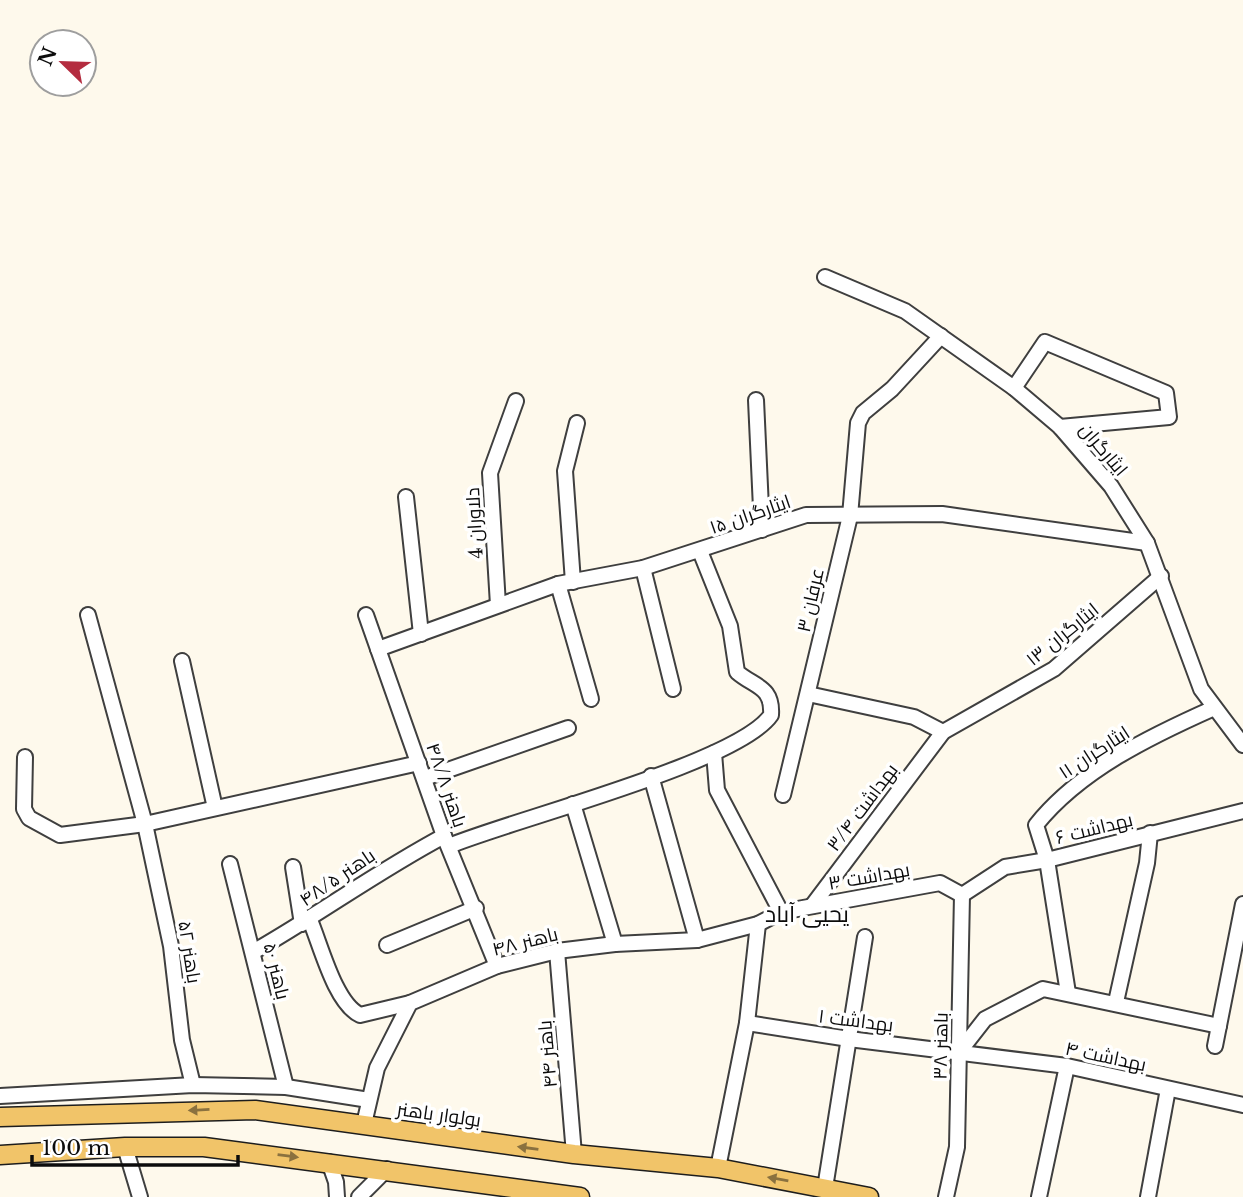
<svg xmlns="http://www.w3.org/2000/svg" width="1243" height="1197" viewBox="0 0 1243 1197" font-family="'Libre Baskerville',Cairo,serif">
  <rect width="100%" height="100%" fill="#fef9ec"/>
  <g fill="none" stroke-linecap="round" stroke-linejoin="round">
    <defs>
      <g id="minor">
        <polyline points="825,277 905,311 1014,388 1060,427 1111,486 1147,543 1201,689 1243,745"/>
        <polyline points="1014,388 1045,342 1166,393 1169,417 1060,427"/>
        <polyline points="756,400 762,530"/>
        <polyline points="406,497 421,634"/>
        <polyline points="643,568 673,689"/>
        <polyline points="573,582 565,471 577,423"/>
        <polyline points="558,584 591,699"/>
        <polyline points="498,605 490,473 516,401"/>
        <polyline points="88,615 145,824 171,946 182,1040 193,1085"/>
        <polyline points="366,615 444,836 497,966"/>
        <polyline points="378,649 558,584 643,568 806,515 942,514 1147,543"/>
        <polyline points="182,661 215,808"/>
        <polyline points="808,694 914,717 943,732"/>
        <polyline points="714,753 717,790 781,912"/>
        <polyline points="25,757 24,809 29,818 60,835 145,824 419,763"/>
        <polyline points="651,776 697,940"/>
        <polyline points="425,778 568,728"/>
        <polyline points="783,795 850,516 858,423 863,413 892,389 941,336"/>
        <polyline points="573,804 615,944"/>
        <path d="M449,846c65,-27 289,-83 322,-131 2,-29 -17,-28 -34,-43l-7,-46 -30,-75"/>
        <polyline points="230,864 286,1087"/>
        <polyline points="293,867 302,924"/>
        <polyline points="962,895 1005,867 1047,860 1243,811"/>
        <polyline points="812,906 943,732 1054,669 1161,576"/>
        <path d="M310,920c11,26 25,83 50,95l50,-12"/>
        <polyline points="387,945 476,908"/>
        <polyline points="557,951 574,1154"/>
        <path d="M253,952c65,-37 125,-81 191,-116"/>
        <path d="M1068,993l-21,-133 -11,-35c44,-55 115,-89 178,-117"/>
        <polyline points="1116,1002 1147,863 1150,833"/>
        <polyline points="747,1023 849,1039 1067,1066 1243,1105"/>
        <polyline points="1215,1046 1243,904"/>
        <polyline points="960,1051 985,1019 1043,989 1219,1026"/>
        <polyline points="0,1096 193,1085 286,1087 369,1100"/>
        <polyline points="364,1124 377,1068 410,1003 497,966 557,951 615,944 697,940 758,924 781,912 940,883 962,895"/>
        <polyline points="125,1147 140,1197"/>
        <polyline points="329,1162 336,1182 337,1197"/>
        <polyline points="718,1168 747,1023 758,924"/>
        <polyline points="825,1188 865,937"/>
        <polyline points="359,1197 387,1169"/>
        <polyline points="946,1197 957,1147 962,895"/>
        <polyline points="1039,1197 1067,1066"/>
        <polyline points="1148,1197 1168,1089"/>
      </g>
      <g id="major">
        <polyline points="0,1117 255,1110 574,1154 718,1168 869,1197"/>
        <polyline points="0,1155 125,1147 204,1147 580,1197"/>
      </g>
    </defs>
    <!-- minor casing -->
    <use href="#minor" stroke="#3f3f3f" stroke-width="18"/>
    <!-- major casing -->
    <use href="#major" stroke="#1d1d1d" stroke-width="21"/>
    <!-- minor -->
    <use href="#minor" stroke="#fff" stroke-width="14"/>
    <!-- major -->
    <use href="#major" stroke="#f1c469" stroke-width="18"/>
  </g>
  <!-- one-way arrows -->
  <defs><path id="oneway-solid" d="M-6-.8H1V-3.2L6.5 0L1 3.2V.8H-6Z" transform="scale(1.75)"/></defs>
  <g fill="#8a713f">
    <use href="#oneway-solid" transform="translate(199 1110) rotate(177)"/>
    <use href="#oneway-solid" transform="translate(528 1148) rotate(-172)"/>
    <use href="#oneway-solid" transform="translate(288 1156) rotate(7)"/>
    <use href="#oneway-solid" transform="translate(778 1179) rotate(-170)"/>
  </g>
  <g text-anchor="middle" stroke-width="7" stroke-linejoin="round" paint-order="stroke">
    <!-- street labels -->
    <g font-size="19" fill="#0c0c0c" stroke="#fff">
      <text transform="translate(1104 449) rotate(50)" y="7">ایثارگران</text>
      <text transform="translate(750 514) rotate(-19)" y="7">ایثارگران ۱۵</text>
      <text transform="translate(474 523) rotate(-93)" y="7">دلاوران 4</text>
      <text transform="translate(810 600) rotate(-77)" y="7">عرفان ۳</text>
      <text transform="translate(1062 634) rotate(-39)" y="7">ایثارگران ۱۳</text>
      <text transform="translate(1094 752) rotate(-33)" y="7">ایثارگران ۱۱</text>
      <text transform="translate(447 785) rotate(71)" y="7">باهنر ۴۸/۸</text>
      <text transform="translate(862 807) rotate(-53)" y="7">بهداشت ۳/۴</text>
      <text transform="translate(1094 828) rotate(-14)" y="7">بهداشت ۶</text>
      <text transform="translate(869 876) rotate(-10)" y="7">بهداشت ۳</text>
      <text transform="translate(337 877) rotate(-34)" y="7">باهنر ۴۸/۵</text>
      <text transform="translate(525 941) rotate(-14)" y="7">باهنر ۴۸</text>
      <text transform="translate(190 952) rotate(81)" y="7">باهنر ۵۲</text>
      <text transform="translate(277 971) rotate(76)" y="7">باهنر ۵۰</text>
      <text transform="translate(856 1020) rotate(7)" y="7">بهداشت ۱</text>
      <text transform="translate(940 1046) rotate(-89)" y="7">باهنر ۳۸</text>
      <text transform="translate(547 1054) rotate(-95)" y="7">باهنر ۴۴</text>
      <text transform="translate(1106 1056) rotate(12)" y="7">بهداشت ۴</text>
      <text transform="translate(439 1114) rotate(8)" y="7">بولوار باهنر</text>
    </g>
    <!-- quarter labels -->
    <g font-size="23" fill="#0c0c0c" stroke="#fff">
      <text x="807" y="922">یحیی آباد</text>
    </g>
  </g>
  <!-- north arrow -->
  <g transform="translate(63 63) rotate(293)"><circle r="33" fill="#ffffff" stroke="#9e9e9e" stroke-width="2"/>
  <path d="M0-5L12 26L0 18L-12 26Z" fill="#b42c3f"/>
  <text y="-10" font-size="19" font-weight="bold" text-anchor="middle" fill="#0c0c0c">N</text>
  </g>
  <!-- scale -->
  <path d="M32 1155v10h206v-10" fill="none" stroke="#0c0c0c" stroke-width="3.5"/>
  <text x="42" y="1155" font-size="21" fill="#0c0c0c" stroke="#ffffff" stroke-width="5" paint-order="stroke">100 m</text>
</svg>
